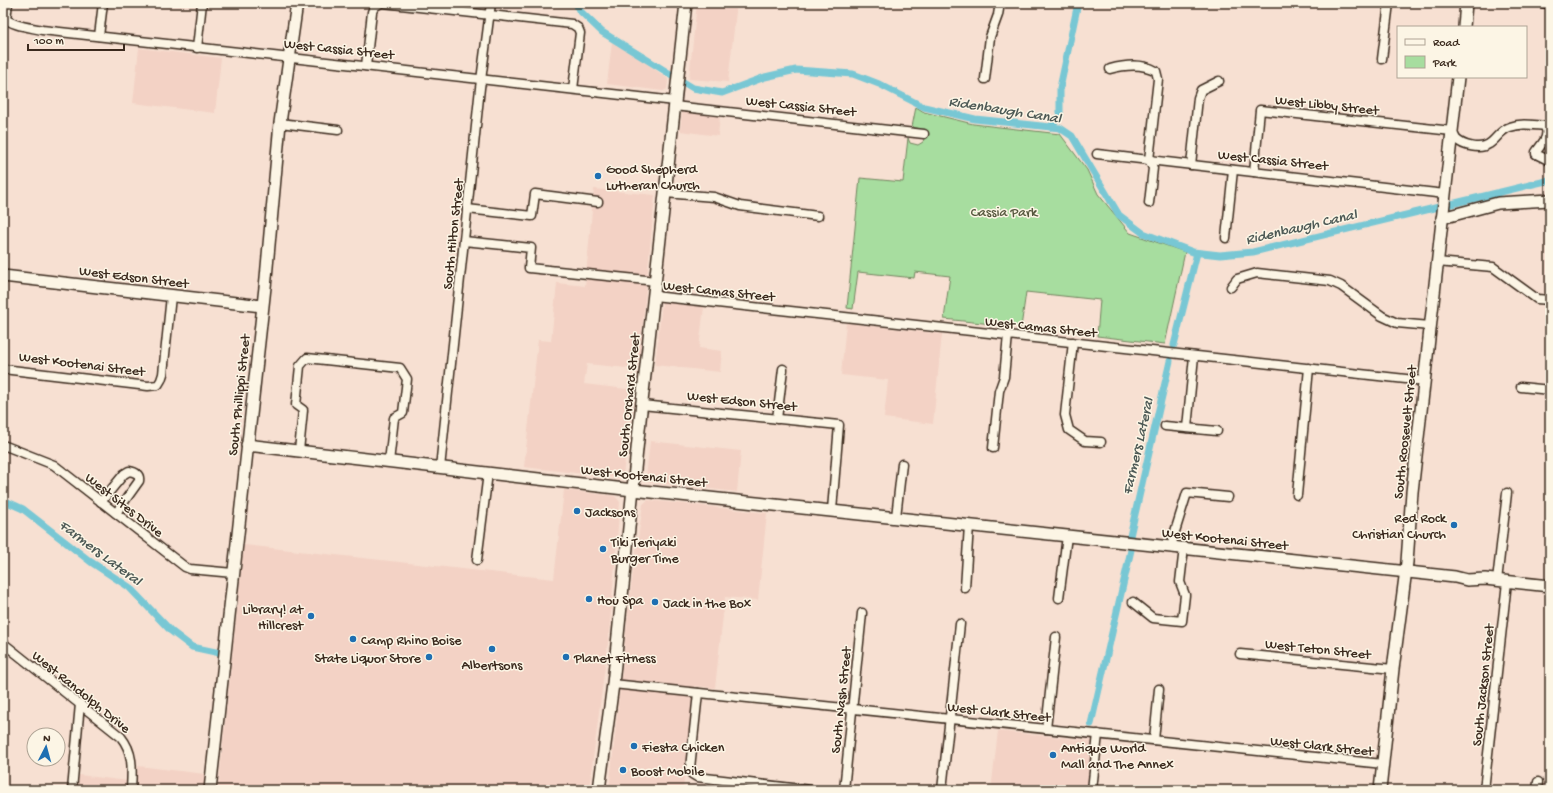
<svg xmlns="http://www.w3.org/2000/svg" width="1553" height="793" viewBox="0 0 1553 793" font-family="'Gochi Hand',sans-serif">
  <rect width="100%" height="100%" fill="#f7e0d2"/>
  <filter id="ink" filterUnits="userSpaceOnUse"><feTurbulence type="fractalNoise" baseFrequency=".025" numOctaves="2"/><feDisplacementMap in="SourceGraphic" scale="8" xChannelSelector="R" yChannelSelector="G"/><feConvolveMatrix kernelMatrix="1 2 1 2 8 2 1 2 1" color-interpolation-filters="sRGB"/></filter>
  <g filter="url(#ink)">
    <!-- built -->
    <g fill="#f3d2c5">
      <polygon points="697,3 737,3 728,82 689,79"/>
      <polygon points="612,42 637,56 668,79 667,89 663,91 607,84"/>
      <polygon points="139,48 221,58 215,113 133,103"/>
      <polygon points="682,112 720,116 718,136 680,131"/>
      <polygon points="594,189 655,195 640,352 637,369 587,364 584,384 635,390 623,474 619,478 524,467 538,340 551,341 557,283 585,286"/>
      <polygon points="662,302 704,307 699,348 722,351 720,372 655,365"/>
      <polygon points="846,323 942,334 933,424 884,418 888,380 841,375"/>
      <polygon points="650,441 741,451 737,492 650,482 646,477"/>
      <polygon points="564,490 615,496 620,502 609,635 589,790 218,790 244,545 554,579"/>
      <polygon points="648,500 767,513 758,600 725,597 715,688 694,686 683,790 609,790 631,587 643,504"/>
      <polygon points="998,731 1093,741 1088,790 991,790"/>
      <polygon points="138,766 205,774 203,790 77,790 79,775 136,782"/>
    </g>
    <!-- green -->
    <polygon fill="#a7dd9f" stroke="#71845e" points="916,107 924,112 973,124 1060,134 1087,170 1098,194 1130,233 1185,252 1165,344 1097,336 1100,300 1026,292 1021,327 944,319 950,276 915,272 914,278 858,272 853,309 847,308 860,178 903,182 908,138 910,143 918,145 923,142 925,137 921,129 912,127"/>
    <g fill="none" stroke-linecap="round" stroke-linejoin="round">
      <!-- canal -->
      <g stroke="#78c7d4" stroke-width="7">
        <polyline points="576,3 579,10 602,32 693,88 722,93 765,77 796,70 853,74 879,84 924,107 975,119 1060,128 1072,136 1119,215 1143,233 1193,252 1220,255 1253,252 1550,180"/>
        <polyline points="1050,127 1060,116 1060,88 1078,3"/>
        <polyline points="1174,345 1197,253"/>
        <polyline points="3,500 23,509 91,562 129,587 171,631 192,647 220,653"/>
        <polyline points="1130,536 1170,361"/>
        <polyline points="1091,724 1131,550"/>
      </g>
      <defs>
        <g id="street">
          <polyline points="383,3 572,24 578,28 580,33 573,89"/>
          <polyline points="1542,3 1550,4"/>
          <path d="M3,17c10,9 26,10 39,13 211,23 422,46 633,71"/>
          <polyline points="6,19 8,3"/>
          <polyline points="99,36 103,3"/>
          <polyline points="197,48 202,3"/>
          <polyline points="1382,59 1389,3"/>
          <polyline points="366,66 372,12 374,7 381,3"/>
          <path d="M1110,69c15,-4 32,-6 46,2l2,8 -9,81 4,8 -4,35"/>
          <polyline points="985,79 990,37 998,15 1000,3"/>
          <polyline points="674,106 924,134"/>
          <polyline points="280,123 338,130"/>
          <path d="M1545,126c5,11 -3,17 -9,26v2l14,7"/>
          <polyline points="1097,154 1445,194"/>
          <polyline points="1191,165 1198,98 1201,90 1219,81"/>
          <path d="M1254,172l6,-62 192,21c1,2 3,6 4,8 7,7 24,11 33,5 8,-5 11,-14 21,-17 14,-5 26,-1 40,-1"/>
          <polyline points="665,193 714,197 740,206 818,216"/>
          <polyline points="467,209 532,216 535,194 598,202"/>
          <polyline points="1226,238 1233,170"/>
          <polyline points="464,241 531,248 529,268 656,281"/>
          <polyline points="1437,262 1493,267 1537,299 1550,300"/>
          <polyline points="1231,287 1237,279 1257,273 1330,281 1341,286 1382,316 1397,323 1430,326"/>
          <polyline points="654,296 1424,381"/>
          <polyline points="1073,342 1065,415 1069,430 1085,441 1101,442"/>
          <polyline points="3,369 148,386 158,385 161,380 163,374 171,296"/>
          <polyline points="1521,387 1550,390"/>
          <polyline points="642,405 839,425 832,510"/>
          <polyline points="777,419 783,369"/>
          <polyline points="1165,426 1217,431"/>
          <polyline points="1187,428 1194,356"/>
          <polyline points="3,445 54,465 185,567 190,569 233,573"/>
          <polyline points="993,448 999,391 1004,377 1008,335"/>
          <polyline points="299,451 303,410 296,405 300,366 307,358 400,368 407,379 403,413 394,418 389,462"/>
          <polyline points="440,468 480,88 491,3"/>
          <polyline points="1297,495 1309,368"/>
          <path d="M101,502l23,-28 5,-3c6,1 11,3 10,10l-23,32"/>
          <polyline points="896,517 902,464"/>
          <polyline points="1172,547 1173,538 1187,493 1228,497"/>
          <polyline points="477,560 488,473"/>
          <polyline points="1497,581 1507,493"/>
          <polyline points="965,588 969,525"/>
          <polyline points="1059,598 1067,536"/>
          <polyline points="1133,602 1153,618 1182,621 1185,595 1180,582 1184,548"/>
          <path d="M3,643l118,94c13,16 11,33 10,53"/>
          <polyline points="1240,654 1393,669"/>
          <polyline points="613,684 1383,764"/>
          <polyline points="698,693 690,768 692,774 697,777 810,790"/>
          <polyline points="1046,729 1056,637"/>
          <polyline points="1154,740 1159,689"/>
          <polyline points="72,790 80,704"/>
          <polyline points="844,790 862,613"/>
          <polyline points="942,790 960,624"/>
          <polyline points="1092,790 1098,734"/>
          <polyline points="1484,790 1507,582"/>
          <polyline points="1537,790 1538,782"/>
        </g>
        <g id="secondary">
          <polyline points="1464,27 1466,3"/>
          <polyline points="1442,218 1498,203 1550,200"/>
          <polyline points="3,276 262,306"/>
          <polyline points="247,445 633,490 1455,577 1467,580 1485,579 1550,586"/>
          <polyline points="210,790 266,278 280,123 297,3"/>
          <polyline points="599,790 613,684 640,420 686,3"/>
          <polyline points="1380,790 1393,669 1407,562 1412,492 1458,77"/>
        </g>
      </defs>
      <!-- street casing -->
      <use href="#street" stroke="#3b2a1e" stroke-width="11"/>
      <!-- secondary casing -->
      <use href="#secondary" stroke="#3b2a1e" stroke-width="14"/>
      <!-- street -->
      <use href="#street" stroke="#fcf5e5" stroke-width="8"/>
      <!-- secondary -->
      <use href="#secondary" stroke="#fcf5e5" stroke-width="11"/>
    </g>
  </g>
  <!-- markers -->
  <g fill="#1f6fb2" stroke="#fcf5e5" stroke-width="1.5">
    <circle cx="598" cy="176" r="4"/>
    <circle cx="577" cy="511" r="4"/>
    <circle cx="1454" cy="525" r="4"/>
    <circle cx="603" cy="549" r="4"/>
    <circle cx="589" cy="599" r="4"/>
    <circle cx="655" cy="602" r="4"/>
    <circle cx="311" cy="616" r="4"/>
    <circle cx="353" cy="639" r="4"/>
    <circle cx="492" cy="649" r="4"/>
    <circle cx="429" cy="657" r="4"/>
    <circle cx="566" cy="657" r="4"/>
    <circle cx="634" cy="746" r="4"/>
    <circle cx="1053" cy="755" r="4"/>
    <circle cx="623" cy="770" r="4"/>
  </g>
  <g text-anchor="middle" stroke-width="3" stroke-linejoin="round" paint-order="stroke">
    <!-- street labels -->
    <g font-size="14" fill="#3b2a1e" stroke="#fcf5e5">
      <text transform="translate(339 48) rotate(6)" y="5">West Cassia Street</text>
      <text transform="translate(1327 104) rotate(6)" y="5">West Libby Street</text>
      <text transform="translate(801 105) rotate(6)" y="5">West Cassia Street</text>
      <text transform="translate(1273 159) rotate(6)" y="5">West Cassia Street</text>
      <text transform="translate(452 234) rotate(-84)" y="5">South Hilton Street</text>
      <text transform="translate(134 276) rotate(7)" y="5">West Edson Street</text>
      <text transform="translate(719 290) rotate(6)" y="5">West Camas Street</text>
      <text transform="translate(1041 326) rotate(6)" y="5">West Camas Street</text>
      <text transform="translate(82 363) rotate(7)" y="5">West Kootenai Street</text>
      <text transform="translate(238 395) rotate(-84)" y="5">South Phillippi Street</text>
      <text transform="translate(628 395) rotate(-84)" y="5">South Orchard Street</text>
      <text transform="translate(742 400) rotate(6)" y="5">West Edson Street</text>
      <text transform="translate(1404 432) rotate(-84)" y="5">South Roosevelt Street</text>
      <text transform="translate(644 475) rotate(6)" y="5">West Kootenai Street</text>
      <text transform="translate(125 504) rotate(38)" y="5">West Sites Drive</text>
      <text transform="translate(1225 538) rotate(6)" y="5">West Kootenai Street</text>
      <text transform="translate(1318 648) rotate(6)" y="5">West Teton Street</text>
      <text transform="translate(1482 685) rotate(-84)" y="5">South Jackson Street</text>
      <text transform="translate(82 691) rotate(39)" y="5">West Randolph Drive</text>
      <text transform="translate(840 700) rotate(-84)" y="5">South Nash Street</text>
      <text transform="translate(999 711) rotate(6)" y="5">West Clark Street</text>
      <text transform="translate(1322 745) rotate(6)" y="5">West Clark Street</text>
    </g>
    <!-- poi labels -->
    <g font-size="14" fill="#3b2a1e" stroke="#fcf5e5" text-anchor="start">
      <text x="606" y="173">Good Shepherd<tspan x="606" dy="16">Lutheran Church</tspan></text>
      <text x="585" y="516">Jacksons</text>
      <text x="1446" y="522" text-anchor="end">Red Rock<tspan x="1446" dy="16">Christian Church</tspan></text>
      <text x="611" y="546">Tiki Teriyaki<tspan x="611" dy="16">Burger Time</tspan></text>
      <text x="597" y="604">Hou Spa</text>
      <text x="663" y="607">Jack in the Box</text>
      <text x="303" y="613" text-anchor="end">Library! at<tspan x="303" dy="16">Hillcrest</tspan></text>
      <text x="361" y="644">Camp Rhino Boise</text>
      <text x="421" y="662" text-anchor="end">State Liquor Store</text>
      <text x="574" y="662">Planet Fitness</text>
      <text x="492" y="669" text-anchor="middle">Albertsons</text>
      <text x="642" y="751">Fiesta Chicken</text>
      <text x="1061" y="752">Antique World<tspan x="1061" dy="16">Mall and The Annex</tspan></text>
      <text x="631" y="775">Boost Mobile</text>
    </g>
    <!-- park labels -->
    <g font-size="14" fill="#56573e" stroke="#fcf5e5">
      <text x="1004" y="216">Cassia Park</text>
    </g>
    <!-- water labels -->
    <g font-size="15" font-style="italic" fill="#4d5955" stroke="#fcf5e5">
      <text transform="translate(1005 109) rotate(9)" y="5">Ridenbaugh Canal</text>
      <text transform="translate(1301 226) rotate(-13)" y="5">Ridenbaugh Canal</text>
      <text transform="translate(1137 446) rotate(-77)" y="5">Farmers Lateral</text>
      <text transform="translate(101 552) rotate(37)" y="5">Farmers Lateral</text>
    </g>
  </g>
  <!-- margin -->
  <rect width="1553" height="793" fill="none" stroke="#fcf5e5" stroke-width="16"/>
  <rect x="8" y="8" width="1537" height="777" fill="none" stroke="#3b2a1e" stroke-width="1.5" filter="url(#ink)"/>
  <!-- legend -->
  <rect x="1397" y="26" width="130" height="52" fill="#fcf5e5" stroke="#afa495"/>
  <rect x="1405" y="39" width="20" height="6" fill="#fcf5e5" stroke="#afa495"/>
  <text x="1433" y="46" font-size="12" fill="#3b2a1e">Road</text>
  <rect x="1405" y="56" width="20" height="12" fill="#a7dd9f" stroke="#afa495"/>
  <text x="1433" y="66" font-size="12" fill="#3b2a1e">Park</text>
  <!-- north arrow -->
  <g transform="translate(46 747) rotate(6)"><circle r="19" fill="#fcf5e5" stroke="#afa495"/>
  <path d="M0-3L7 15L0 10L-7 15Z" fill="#1f6fb2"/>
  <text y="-6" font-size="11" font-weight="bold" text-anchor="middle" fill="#3b2a1e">N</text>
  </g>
  <!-- scale -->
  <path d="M28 44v6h96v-6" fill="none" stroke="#3b2a1e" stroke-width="2"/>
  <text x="34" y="44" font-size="12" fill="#3b2a1e" stroke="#fcf5e5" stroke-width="3" paint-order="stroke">100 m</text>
</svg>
